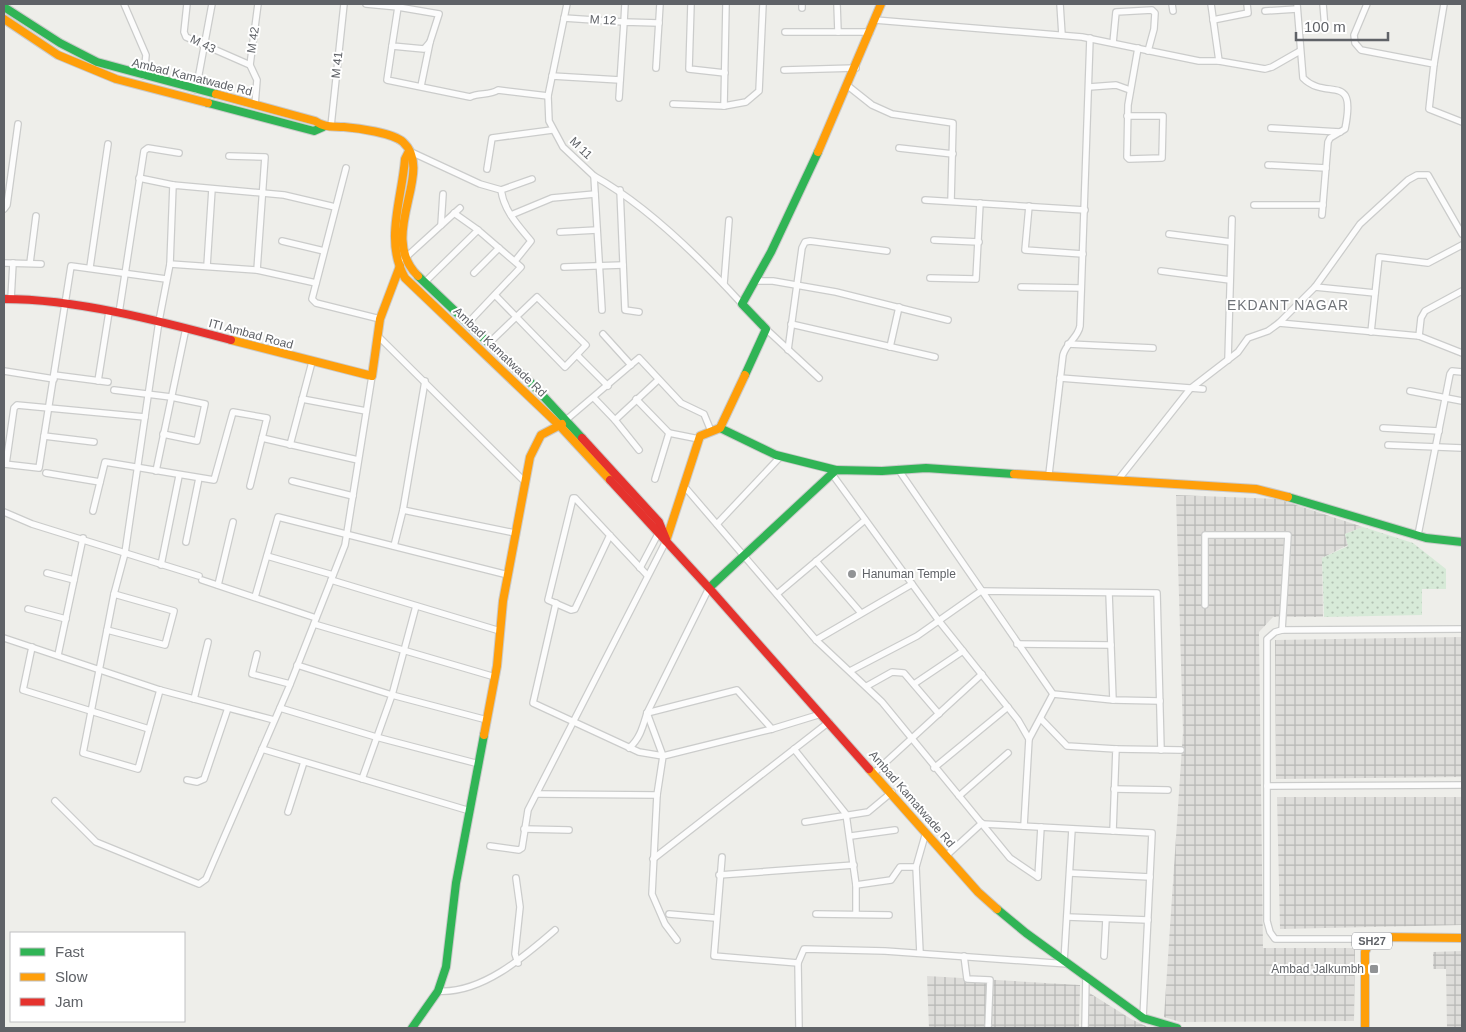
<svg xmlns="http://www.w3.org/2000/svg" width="1466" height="1032" viewBox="0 0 1466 1032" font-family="Arial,sans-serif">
  <defs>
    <pattern id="industrial-grid" width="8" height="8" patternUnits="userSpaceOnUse" patternTransform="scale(1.25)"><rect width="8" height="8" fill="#deddda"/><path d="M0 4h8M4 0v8" fill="none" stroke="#b7b7b5"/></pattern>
    <pattern id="grass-dots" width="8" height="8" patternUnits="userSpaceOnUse" patternTransform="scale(1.25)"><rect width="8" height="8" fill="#d7ead8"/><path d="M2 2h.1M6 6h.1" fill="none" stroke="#b2c1b3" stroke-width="1.8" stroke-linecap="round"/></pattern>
  </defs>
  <rect width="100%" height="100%" fill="#eeeeea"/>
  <!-- industrial -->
  <g fill="url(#industrial-grid)">
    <polygon points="1176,495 1278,499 1363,527 1345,534 1348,545 1322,558 1323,617 1273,617 1259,632 1263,948 1355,948 1354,1021 1180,1022 1164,1017 1183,732"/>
    <polygon points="1462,637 1462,777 1276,779 1275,640"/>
    <polygon points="1277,797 1462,797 1462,925 1280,929"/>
    <polygon points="1462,951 1462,1028 1447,1028 1446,969 1433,969 1433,952"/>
    <polygon points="927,976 1080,985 1079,1028 929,1028"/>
    <polygon points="1088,992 1131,1019 1150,1028 1088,1028"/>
  </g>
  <!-- grass -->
  <polygon fill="url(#grass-dots)" points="1363,527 1413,543 1446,569 1446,589 1422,589 1422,615 1324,617 1322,558 1348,546 1345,534"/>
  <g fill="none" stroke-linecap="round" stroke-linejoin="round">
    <defs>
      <g id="street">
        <polyline points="124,4 146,55 144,76"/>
        <polyline points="187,4 184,32 186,37 250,65"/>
        <polyline points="366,4 398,7 439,14 430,42 424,49 392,46 398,7"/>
        <polyline points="567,4 548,96 549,121 563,147 594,176 602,310"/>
        <polyline points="691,4 689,69 725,73"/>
        <polyline points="726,4 724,106 746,102 759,91 763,4"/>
        <polyline points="837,4 838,32"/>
        <polyline points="1060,4 1062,35"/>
        <polyline points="1172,4 1173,11"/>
        <polyline points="1211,4 1219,61"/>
        <path d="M1297,4l6,74c24,24 54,-8 42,51l-15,9 -2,4 -6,73"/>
        <polyline points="1323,4 1325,29"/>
        <polyline points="1367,4 1354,35 1355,43 1361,50 1434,64 1429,109 1462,122"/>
        <polyline points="802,8 802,4"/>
        <polyline points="1265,11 1297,9"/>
        <polyline points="564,18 624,22 625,4"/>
        <polyline points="875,20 1082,37 1199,61 1219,61 1265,69 1272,67 1300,51"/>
        <polyline points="1213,20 1248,13 1247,4"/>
        <polyline points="785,32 870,32"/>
        <polyline points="1113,43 1116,12 1152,10 1155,13 1154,29 1148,51"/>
        <path d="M392,46l-5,34 83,17c9,-5 19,-1 28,-7l50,6"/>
        <polyline points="1434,64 1444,4"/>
        <polyline points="656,68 660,4"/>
        <polyline points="784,70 856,68"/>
        <polyline points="552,76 620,80"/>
        <polyline points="421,86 430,42"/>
        <polyline points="848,86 872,105 892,114 953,123 951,201"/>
        <polyline points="1089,87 1116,85 1130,90"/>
        <polyline points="196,90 212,4"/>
        <polyline points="619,98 624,22 659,23"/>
        <polyline points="673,104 724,106"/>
        <polyline points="255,105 257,80 250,65 258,4"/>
        <polyline points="1127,116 1163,116 1162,158 1129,159 1127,157 1128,105 1138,48"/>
        <polyline points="331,126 344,4"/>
        <polyline points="1271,128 1340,132"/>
        <polyline points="899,148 953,154"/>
        <polyline points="409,151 480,184 501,190"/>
        <polyline points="229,156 265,157 257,270"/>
        <polyline points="1268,165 1326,168"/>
        <polyline points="346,168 312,299 316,303 380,319"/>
        <polyline points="487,169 492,138 552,130"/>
        <path d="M594,176c52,29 107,83 148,128"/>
        <polyline points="139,178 173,185"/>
        <polyline points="620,190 625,310 639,312"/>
        <polyline points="925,200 1085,210"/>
        <polyline points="1254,205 1323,205"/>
        <polyline points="1029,206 1025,250 1083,254"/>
        <polyline points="4,209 7,205 18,124"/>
        <polyline points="454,213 478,230"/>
        <polyline points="511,215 552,198 595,194"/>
        <polyline points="441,225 443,194"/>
        <polyline points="560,232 597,230"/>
        <polyline points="1169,234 1231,242"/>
        <polyline points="934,240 979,242"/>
        <polyline points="282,241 324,251"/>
        <polyline points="404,259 460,208"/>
        <path d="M515,261l16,-20c-13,-16 -27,-30 -30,-51l31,-11"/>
        <polyline points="4,263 41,264"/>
        <polyline points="30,263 36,216"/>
        <polyline points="170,264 257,270 316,283"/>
        <polyline points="207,266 212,189"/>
        <polyline points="90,267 108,144"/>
        <polyline points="564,267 623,265"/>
        <polyline points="1161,271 1230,280"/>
        <polyline points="474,273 499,248"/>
        <polyline points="930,278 976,279 980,203"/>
        <polyline points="754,281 773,281 836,292 948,320"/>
        <polyline points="425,282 478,230 521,267 468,323"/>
        <polyline points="724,284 729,220"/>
        <polyline points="1021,287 1081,288"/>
        <polyline points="1315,287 1375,293"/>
        <polyline points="11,299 13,263"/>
        <polyline points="119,313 144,151 148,148 179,153"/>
        <polyline points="1279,323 1419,336 1462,353"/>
        <polyline points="791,324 935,357"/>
        <polyline points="766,329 819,378"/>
        <polyline points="1371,332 1379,257 1428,263 1462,245"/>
        <polyline points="603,334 631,365"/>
        <polyline points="378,336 525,482"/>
        <polyline points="1419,336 1421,318 1425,311 1462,291"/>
        <polyline points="489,343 537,297 586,345 565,367 495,295"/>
        <polyline points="1068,344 1153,348"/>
        <polyline points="890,347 899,307"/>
        <polyline points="788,350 802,248 805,242 810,241 887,251"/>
        <polyline points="577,355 608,386"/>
        <polyline points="1228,360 1232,219"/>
        <polyline points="4,371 54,379"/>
        <polyline points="54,375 108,382"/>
        <polyline points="1060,378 1203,389"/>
        <polyline points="98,381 109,312"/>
        <polyline points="114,390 171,397 205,404 197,441 163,434"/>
        <polyline points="1410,391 1462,401"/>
        <polyline points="594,398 615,420"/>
        <polyline points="302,399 366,411"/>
        <polyline points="636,399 669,433 655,479"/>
        <polyline points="566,420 639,358 681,403 704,414 711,431"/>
        <polyline points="1383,428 1439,431"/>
        <polyline points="669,433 699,439"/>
        <polyline points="44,436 94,442"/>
        <polyline points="262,438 358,460"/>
        <polyline points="290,445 312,362"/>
        <polyline points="1388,445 1462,448"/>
        <polyline points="639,450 615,420 658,380"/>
        <polyline points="4,464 39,468 71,266 166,279"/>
        <polyline points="6,464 14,408 17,405 145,417"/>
        <polyline points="898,469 1053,694 1113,700 1160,701"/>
        <polyline points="156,471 186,328"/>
        <polyline points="46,473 100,482"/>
        <polyline points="832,474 939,621 1018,720 1029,739 1024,826"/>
        <path d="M1049,474l14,-119c3,-12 15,-17 17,-29l10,-288"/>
        <polyline points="1118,480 1190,389 1238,352 1248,338 1268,331 1279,323 1315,287 1360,224 1408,180 1417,175 1428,175 1462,234"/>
        <polyline points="292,481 353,496"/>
        <polyline points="684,486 816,640 882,702 1010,858 1038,877"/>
        <polyline points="403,510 515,533"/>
        <polyline points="93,511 105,462 214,480 233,412 267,418 250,486"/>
        <polyline points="4,512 32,524 199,576"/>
        <polyline points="717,524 781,456"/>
        <polyline points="610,535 575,609 571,610 548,600 573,498 575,498 647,575"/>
        <polyline points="1418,535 1450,374 1452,371 1462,372"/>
        <polyline points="186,542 199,478"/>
        <polyline points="394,546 403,510 425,381"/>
        <polyline points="267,556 333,575"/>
        <polyline points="816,561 861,613"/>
        <polyline points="161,565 179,476"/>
        <polyline points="640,568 658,534"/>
        <polyline points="47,573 74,580"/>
        <polyline points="202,580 316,618"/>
        <polyline points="331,580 500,631"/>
        <polyline points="218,585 233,522"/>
        <polyline points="1109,593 1113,700"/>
        <polyline points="777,594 865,520"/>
        <polyline points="255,597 278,517 508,575"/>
        <polyline points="556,603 533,703 639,752 663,756 647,713"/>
        <polyline points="1205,605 1205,535 1288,535 1282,630"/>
        <polyline points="28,609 66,619"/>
        <polyline points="314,624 495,677"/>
        <polyline points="107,630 165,645 174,611 114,594"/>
        <polyline points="4,638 160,690 274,720"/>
        <polyline points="816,640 912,584"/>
        <polyline points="1017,644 1111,645"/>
        <polyline points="32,647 23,690 149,729"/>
        <polyline points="257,654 252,674 290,684"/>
        <polyline points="58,655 83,538"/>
        <polyline points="297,665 392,695 487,720"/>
        <polyline points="850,671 917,636 981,591 1157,593 1161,750"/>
        <polyline points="914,684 963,651"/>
        <polyline points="867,686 892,672 904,673 939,714"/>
        <polyline points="160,690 138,769 83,753 114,594 125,553 159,321 170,264 173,185 284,195 335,207"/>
        <polyline points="194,699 208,642"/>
        <polyline points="280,708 376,737 479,764"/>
        <polyline points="647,713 737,690 772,729"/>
        <polyline points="1041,719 1067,746 1116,749 1113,831"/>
        <polyline points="1029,739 1053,694"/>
        <path d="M629,748c11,-9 14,-22 18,-35l62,-125"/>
        <polyline points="262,749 470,811"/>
        <polyline points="794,749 846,814 856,885 856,914"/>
        <polyline points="1116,749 1181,750"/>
        <polyline points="934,768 1008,707"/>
        <polyline points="874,773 982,674"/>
        <polyline points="362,779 392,695 416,606"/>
        <polyline points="187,780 197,782 204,779 228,708"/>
        <polyline points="1267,786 1462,785"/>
        <polyline points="1114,789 1168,790"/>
        <polyline points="538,794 657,795"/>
        <polyline points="959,796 1008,753"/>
        <polyline points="55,801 96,842 199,884 206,879 289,687 345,545 372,376"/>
        <polyline points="288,812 304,762"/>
        <polyline points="805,822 868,812 892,792"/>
        <polyline points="983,824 1152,833 1143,1018"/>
        <polyline points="524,829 569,830"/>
        <polyline points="851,836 895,830"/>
        <polyline points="490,846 519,850 522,848 528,810 666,541"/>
        <polyline points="947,855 982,823"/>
        <polyline points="722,857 714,956 798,963"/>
        <polyline points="653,859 829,722"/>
        <polyline points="1070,873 1150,877"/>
        <polyline points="719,875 854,865"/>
        <polyline points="1038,877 1041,827"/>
        <polyline points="516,878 520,907 515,954 518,963"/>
        <polyline points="856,885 891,880 900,867 916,867"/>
        <polyline points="669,914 715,918"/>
        <polyline points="816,914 889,915"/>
        <polyline points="1067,917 1148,920"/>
        <polyline points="677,940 665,924 652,894 657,795 663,756 772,729 821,714"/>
        <polyline points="1370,941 1357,939 1275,939 1270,932 1267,921 1267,639 1275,632 1282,630 1462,629"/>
        <polyline points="920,953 916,867 926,832"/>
        <polyline points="964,956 967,979 990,980 988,1028"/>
        <polyline points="1104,956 1106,919"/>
        <polyline points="1064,962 1072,829"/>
        <path d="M438,991c43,3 86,-34 117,-61"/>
        <polyline points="799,1028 798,963 804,949 885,951 1068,964"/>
        <polyline points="1085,1028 1086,976"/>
      </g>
      <g id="fast">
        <polyline points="4,7 60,43 97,62 216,94"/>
        <polyline points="208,103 314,131 323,127"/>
        <polyline points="418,276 532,384 582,438"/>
        <polyline points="745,375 766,329 742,304 771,252 818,152"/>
        <polyline points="720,428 776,455 836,470"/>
        <polyline points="1288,497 1426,538 1462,542"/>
        <polyline points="709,588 836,470 882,471 926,468 1014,474"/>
        <polyline points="997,909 1026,933 1143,1018 1177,1028"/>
        <polyline points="412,1028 438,991 446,967 456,883 484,735"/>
      </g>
      <g id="slow">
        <polyline points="4,19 58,55 116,79 208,103"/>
        <path d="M216,94l99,27c10,7 17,5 29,6 14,1 49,6 59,15 33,30 -27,93 15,134"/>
        <path d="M409,151l-4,8c-3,40 -21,82 0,119l155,148 50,54"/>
        <polyline points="818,152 881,4"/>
        <polyline points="231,340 372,376 380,319 400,266"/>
        <polyline points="1014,474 1256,489 1288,497"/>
        <polyline points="666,541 700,436 720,428 745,375"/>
        <polyline points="484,735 497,666 503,601 530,457 541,435 562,424"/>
        <polyline points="869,769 978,892 997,909"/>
        <polyline points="1365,1028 1365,952 1370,941 1382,937 1462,938"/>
      </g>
      <g id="jam">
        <path d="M4,299c72,0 156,22 227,41"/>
        <polyline points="582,438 659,522 666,539"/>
        <polyline points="610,480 709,588 869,769"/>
      </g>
    </defs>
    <!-- street casing -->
    <use href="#street" stroke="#cbcccb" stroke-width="8"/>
    <!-- fast casing -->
    <use href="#fast" stroke="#cacaca" stroke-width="10"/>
    <!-- slow casing -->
    <use href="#slow" stroke="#cacaca" stroke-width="10"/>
    <!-- jam casing -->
    <use href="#jam" stroke="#cacaca" stroke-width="10"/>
    <!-- street -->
    <use href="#street" stroke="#fcfcfc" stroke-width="5.5"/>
    <!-- fast -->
    <use href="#fast" stroke="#30b455" stroke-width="8"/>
    <!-- slow -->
    <use href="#slow" stroke="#ff9f0a" stroke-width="8"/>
    <!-- jam -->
    <use href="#jam" stroke="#e5322d" stroke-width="8"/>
  </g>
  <!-- markers -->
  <g fill="#919395" stroke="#fff" stroke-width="2">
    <circle cx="852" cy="574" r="5"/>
    <rect x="1369" y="964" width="10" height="10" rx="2.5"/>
  </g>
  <g text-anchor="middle" stroke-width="4" stroke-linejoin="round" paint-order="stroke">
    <!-- shield labels -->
    <rect fill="#fff" stroke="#8f9195" stroke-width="1" x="1352" y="932.5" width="40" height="17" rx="4"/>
    <g font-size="11" font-weight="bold" fill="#5f6267">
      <text x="1372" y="945">SH27</text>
    </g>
    <!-- street labels -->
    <g font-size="12" fill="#5f6267" stroke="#fff">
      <text transform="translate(603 20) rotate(3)" y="4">M 12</text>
      <text transform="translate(253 40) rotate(-82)" y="4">M 42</text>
      <text transform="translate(203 44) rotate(26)" y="4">M 43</text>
      <text transform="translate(337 65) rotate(-84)" y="4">M 41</text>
      <text transform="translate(192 77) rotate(14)" y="4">Ambad Kamatwade Rd</text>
      <text transform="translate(581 148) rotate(44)" y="4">M 11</text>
      <text transform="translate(251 334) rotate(15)" y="4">ITI Ambad Road</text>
      <text transform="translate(500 352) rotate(44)" y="4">Ambad Kamatwade Rd</text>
      <text transform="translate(912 799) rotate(49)" y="4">Ambad Kamatwade Rd</text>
    </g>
    <!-- poi labels -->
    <g font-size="12" fill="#5f6267" stroke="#fff" text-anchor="start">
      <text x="862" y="578">Hanuman Temple</text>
      <text x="1364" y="973" text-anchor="end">Ambad Jalkumbh</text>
    </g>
    <!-- neighbourhood labels -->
    <g font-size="14" letter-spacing="1" fill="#707479" stroke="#fff">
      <text x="1288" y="310">EKDANT NAGAR</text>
    </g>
  </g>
  <!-- border -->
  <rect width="1466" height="1032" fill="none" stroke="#5f6267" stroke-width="10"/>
  <!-- legend -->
  <rect x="10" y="932" width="175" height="90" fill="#ffffff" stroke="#bfc0c2"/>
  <rect x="20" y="948" width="25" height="8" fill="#30b455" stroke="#bfc0c2"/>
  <text x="55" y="957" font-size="15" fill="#5f6267">Fast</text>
  <rect x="20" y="973" width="25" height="8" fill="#ff9f0a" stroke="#bfc0c2"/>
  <text x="55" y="982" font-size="15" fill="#5f6267">Slow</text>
  <rect x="20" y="998" width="25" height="8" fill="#e5322d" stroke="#bfc0c2"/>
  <text x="55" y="1007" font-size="15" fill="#5f6267">Jam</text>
  <!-- scale -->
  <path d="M1296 32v8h92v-8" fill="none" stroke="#5f6267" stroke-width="2.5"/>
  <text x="1304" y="32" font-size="15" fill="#5f6267" stroke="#ffffff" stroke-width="4" paint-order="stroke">100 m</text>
</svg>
